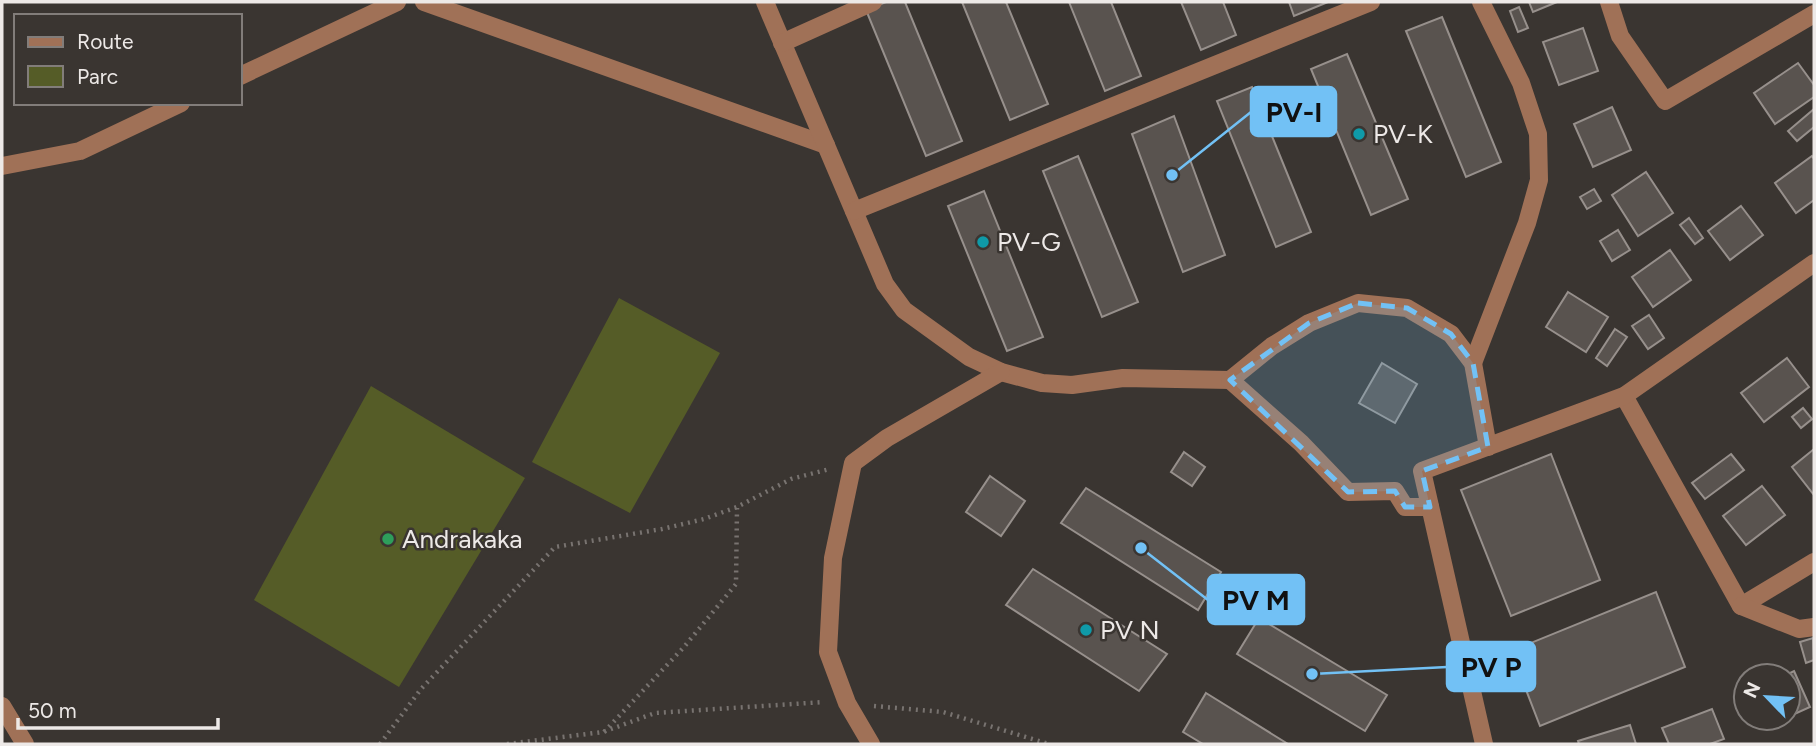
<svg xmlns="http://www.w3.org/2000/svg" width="1816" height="746" viewBox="0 0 1816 746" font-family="Figtree,sans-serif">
  <rect width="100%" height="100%" fill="#3a3531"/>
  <!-- green -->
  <g fill="#555c27">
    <polygon points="619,298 720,353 630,513 532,462"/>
    <polygon points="371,386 525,478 399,687 254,600"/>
  </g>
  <!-- building -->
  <g fill="#59534f" stroke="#97908c" stroke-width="2">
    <polygon points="886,2 905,2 962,141 926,156 866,10"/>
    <polygon points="962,2 1006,2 1048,104 1010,120"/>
    <polygon points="1069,2 1111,2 1141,76 1105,91"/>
    <polygon points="1181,2 1223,2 1236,35 1201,50"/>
    <polygon points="1289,2 1328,2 1294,16"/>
    <polygon points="1529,2 1557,2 1533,12"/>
    <polygon points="1519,7 1528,28 1518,32 1510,11"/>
    <polygon points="1442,17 1501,162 1466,177 1406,31"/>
    <polygon points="1583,28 1598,71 1559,85 1543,42"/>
    <polygon points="1347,54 1408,199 1371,215 1311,69"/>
    <polygon points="1798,63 1814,85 1814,97 1775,124 1754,93"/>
    <polygon points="1252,87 1311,232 1276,247 1217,101"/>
    <polygon points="1612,107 1631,150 1593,167 1574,124"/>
    <polygon points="1814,109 1814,127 1797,141 1788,131"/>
    <polygon points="1174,116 1225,255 1183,272 1132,134"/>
    <polygon points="1078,156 1138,302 1102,317 1043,171"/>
    <polygon points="1812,156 1814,159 1814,200 1796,213 1775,183"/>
    <polygon points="1646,172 1673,213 1638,236 1612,195"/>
    <polygon points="1594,189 1601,201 1587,209 1580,197"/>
    <polygon points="984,191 1043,337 1007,351 948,206"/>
    <polygon points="1741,206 1763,235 1730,260 1708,231"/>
    <polygon points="1689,218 1703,238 1695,244 1680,225"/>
    <polygon points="1618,230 1630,250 1612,261 1600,241"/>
    <polygon points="1670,250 1691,280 1653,307 1632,277"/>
    <polygon points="1568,292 1608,317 1586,352 1546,327"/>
    <polygon points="1649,315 1664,338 1648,349 1632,326"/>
    <polygon points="1615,329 1627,337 1607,366 1596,358"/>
    <polygon points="1787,358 1809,387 1764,422 1741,393"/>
    <polygon points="1382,363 1417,384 1395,423 1359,403"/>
    <polygon points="1803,408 1812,419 1801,428 1792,417"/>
    <polygon points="1814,449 1814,495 1792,467"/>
    <polygon points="1184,452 1205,467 1192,486 1171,472"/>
    <polygon points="1551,454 1600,580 1511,616 1461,490"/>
    <polygon points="1731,454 1744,470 1705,499 1692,483"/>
    <polygon points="990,476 1025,501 1001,536 966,512"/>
    <polygon points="1762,486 1785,515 1746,545 1723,516"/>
    <polygon points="1086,488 1221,572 1198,610 1061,523"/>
    <polygon points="1033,569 1167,654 1139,691 1006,605"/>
    <polygon points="1656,592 1685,667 1540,726 1511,651"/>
    <polygon points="1259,618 1387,695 1365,731 1237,654"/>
    <polygon points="1813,638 1814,660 1806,663 1800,642"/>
    <polygon points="1794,671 1810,707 1788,717 1788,676 1784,676"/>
    <polygon points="1206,693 1288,744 1203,744 1183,732"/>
    <polygon points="1712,709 1724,739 1710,744 1669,744 1662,728"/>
    <polygon points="1757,718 1785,718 1761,728"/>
    <polygon points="1630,725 1636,744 1579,744 1578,741"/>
  </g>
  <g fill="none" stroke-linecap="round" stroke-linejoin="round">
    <!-- path -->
    <g stroke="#787370" stroke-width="4.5" stroke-dasharray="2 5" stroke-linecap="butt">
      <polyline points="874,706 943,712 1049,744"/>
      <polyline points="604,732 684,647 736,584 737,508"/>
      <polyline points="380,744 421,689 555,547 662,529 704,519 737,507 791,479 830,469"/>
      <polyline points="507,744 603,732 655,713 824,702"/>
    </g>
    <!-- minor -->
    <g stroke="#a07157" stroke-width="18">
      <polyline points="424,2 826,145"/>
      <polyline points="765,2 885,284 904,310 969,357 1001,372 1042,383 1072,385 1123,378 1230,380 1272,346 1309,323 1358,303 1407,308 1451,334 1473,363 1488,447"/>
      <polyline points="1609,2 1620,36 1665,101 1814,14"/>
      <polyline points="782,43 873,2"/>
      <polyline points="240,76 397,2"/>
      <polyline points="2,166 80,151 181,103"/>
      <polyline points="854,211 1371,2"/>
      <polyline points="1473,363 1527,223 1539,180 1538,134 1521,83 1481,2"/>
      <polyline points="1230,380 1301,443 1348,492 1395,491 1405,507 1430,507"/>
      <polyline points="1624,396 1741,606 1814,562"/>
      <polyline points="1741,606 1799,629 1814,627"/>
      <polyline points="2,706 25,744"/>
      <polyline points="871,744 847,703 828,652 833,558 853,463 887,438 1001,372"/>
      <polyline points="1484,744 1422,471 1624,396 1814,263"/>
    </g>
  </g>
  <!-- marked area -->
  <path fill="#72c1f5" fill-opacity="0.2" stroke="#72c1f5" stroke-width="5" stroke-dasharray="14 9" stroke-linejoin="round" d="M1358,303l49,5 44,26 22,29 15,84 -66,24 8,36h-25l-10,-16 -47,1 -118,-112 79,-57z"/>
  <!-- markers -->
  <g fill="#0f9aa8" stroke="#3a3531" stroke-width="2.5">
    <circle cx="1359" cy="134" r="7"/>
    <circle cx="983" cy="242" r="7"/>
    <circle cx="1086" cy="630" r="7"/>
  </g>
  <circle fill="#2e9e5b" stroke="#3a3531" stroke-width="2.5" cx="388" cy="539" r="7"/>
  <g text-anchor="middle" stroke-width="5" stroke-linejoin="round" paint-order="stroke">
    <!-- poi labels -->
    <g font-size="26" fill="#ede9e7" stroke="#3a3531" text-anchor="start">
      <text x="1373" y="143">PV-K</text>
      <text x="997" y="251">PV-G</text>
      <text x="402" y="548">Andrakaka</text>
      <text x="1100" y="639">PV N</text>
    </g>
  </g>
  <!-- callouts -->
  <path fill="none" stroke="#72c1f5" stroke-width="2.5" d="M1172 175L1251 112M1141 548L1208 600M1312 674L1447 667"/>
  <g fill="#72c1f5" stroke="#3a3531" stroke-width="2.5">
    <circle cx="1172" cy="175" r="7"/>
    <circle cx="1141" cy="548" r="7"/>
    <circle cx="1312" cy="674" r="7"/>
  </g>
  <g fill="#72c1f5" stroke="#72c1f5" stroke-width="2.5">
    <rect x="1251" y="87" width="85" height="49" rx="7"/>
    <rect x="1208" y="575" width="96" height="49" rx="7"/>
    <rect x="1447" y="642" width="88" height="49" rx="7"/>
  </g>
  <g font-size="28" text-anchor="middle" font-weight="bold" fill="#111">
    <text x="1294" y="122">PV-I</text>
    <text x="1256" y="610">PV M</text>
    <text x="1491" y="677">PV P</text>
  </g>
  <!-- border -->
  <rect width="1816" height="746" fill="none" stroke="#ede9e7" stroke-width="7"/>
  <!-- legend -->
  <rect x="14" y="14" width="228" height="91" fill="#3a3531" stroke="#827d7a" stroke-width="2"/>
  <rect x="28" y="37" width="35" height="10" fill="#a07157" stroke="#827d7a" stroke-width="2"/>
  <text x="77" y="49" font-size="21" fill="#ede9e7">Route</text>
  <rect x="28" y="66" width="35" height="21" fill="#555c27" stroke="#827d7a" stroke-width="2"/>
  <text x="77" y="84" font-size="21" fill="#ede9e7">Parc</text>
  <!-- north arrow -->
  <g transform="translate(1767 697) rotate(295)"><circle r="33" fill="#3a3531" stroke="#827d7a" stroke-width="2"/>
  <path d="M0-5L12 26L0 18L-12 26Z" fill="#72c1f5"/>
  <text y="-10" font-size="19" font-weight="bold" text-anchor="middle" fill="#ede9e7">N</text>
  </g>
  <!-- scale -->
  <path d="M18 718v10h200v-10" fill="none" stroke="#ede9e7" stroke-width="3.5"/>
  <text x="28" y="718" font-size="21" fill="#ede9e7" stroke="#3a3531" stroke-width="5" paint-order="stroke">50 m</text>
</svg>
